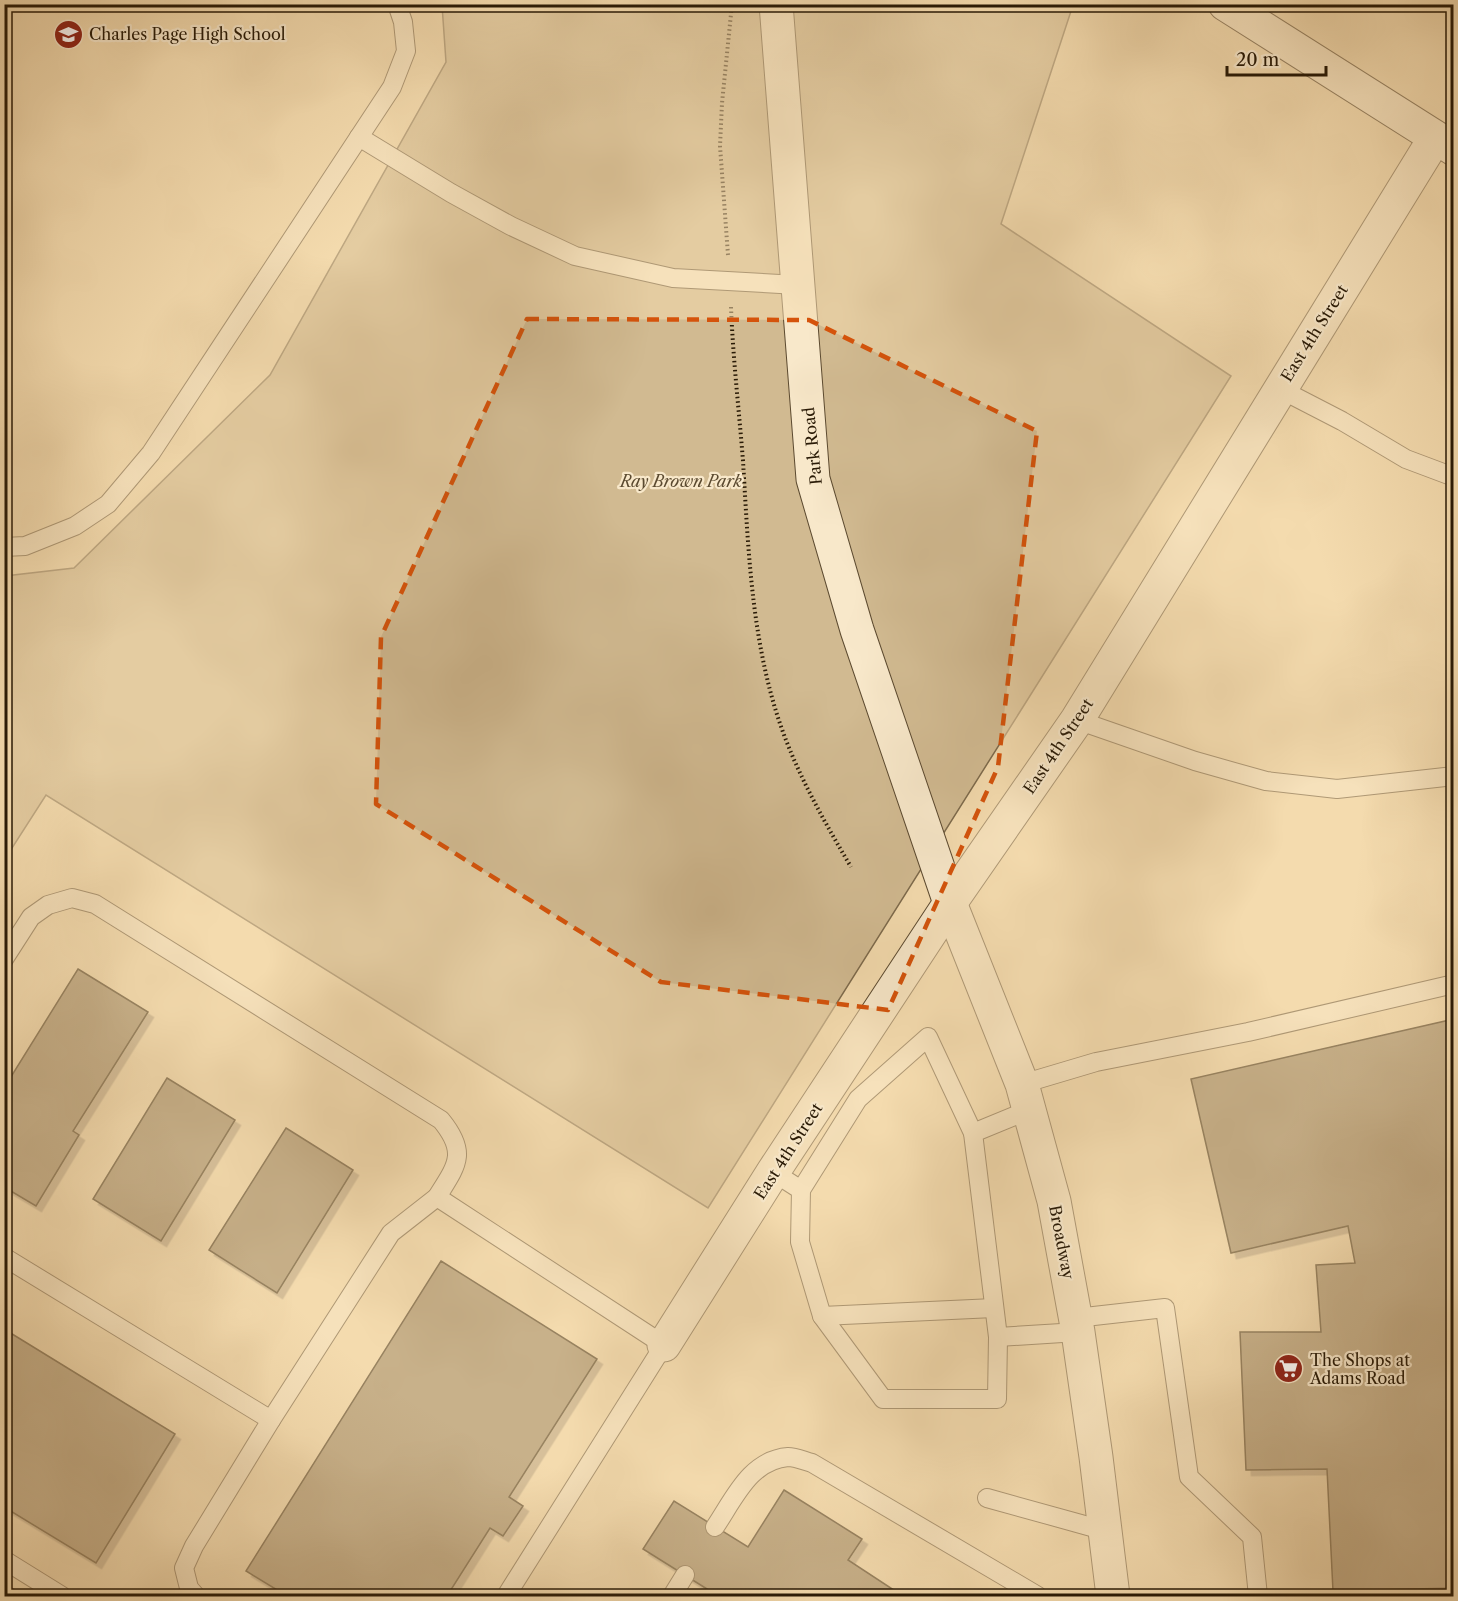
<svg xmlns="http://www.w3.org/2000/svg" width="1458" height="1601" viewBox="0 0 1458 1601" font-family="'Libre Caslon Text',serif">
  <defs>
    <filter id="shadow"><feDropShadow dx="5.5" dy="5.5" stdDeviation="0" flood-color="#0004"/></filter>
  </defs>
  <rect width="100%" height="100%" fill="#f4dbae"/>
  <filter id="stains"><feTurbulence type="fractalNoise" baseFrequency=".00333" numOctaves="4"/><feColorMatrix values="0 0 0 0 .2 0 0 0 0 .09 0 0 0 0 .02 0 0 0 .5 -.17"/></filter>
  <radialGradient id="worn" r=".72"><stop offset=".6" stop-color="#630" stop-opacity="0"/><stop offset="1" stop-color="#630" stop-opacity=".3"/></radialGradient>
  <!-- green -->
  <polygon fill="#d1ba91" stroke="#7d6a4c" stroke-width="1.5" points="442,5 1073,5 1001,224 1231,376 708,1208 46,795 5,859 5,576 74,568 270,375 446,62"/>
  <!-- building -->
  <g fill="#937e5d" stroke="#291a06" stroke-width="1.5" filter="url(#shadow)">
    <polygon points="78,969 148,1012 73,1131 79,1135 36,1206 4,1187 4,1088"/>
    <polygon points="1454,1019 1454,1588 1333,1591 1327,1469 1246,1470 1240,1332 1321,1332 1316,1265 1355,1263 1348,1226 1231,1253 1191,1079"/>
    <polygon points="167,1078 235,1120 161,1241 93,1199"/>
    <polygon points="286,1128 353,1170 277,1293 209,1250"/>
    <polygon points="441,1261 597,1359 509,1497 523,1506 503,1536 490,1528 447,1596 287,1596 246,1571"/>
    <polygon points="4,1329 175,1434 96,1563 4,1507"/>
    <polygon points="784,1490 862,1539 848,1560 903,1596 713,1596 715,1594 643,1549 674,1501 748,1547"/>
    <polygon points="4,1584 25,1596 4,1596"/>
  </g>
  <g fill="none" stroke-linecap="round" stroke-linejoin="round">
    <defs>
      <g id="service">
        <polyline points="359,137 451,193 511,226 575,256 673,278 798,285"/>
        <polyline points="1280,389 1342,421 1406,459 1454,477"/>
        <polyline points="4,547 25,546 75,526 108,504 151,453 392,87 406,51 403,22 397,4"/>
        <polyline points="1077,720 1195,761 1266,781 1337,789 1454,776"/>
        <path d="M4,959l27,-42 17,-12 24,-7 23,6 346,216c27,33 16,45 -4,77"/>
        <polyline points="1022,1084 1096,1062 1248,1032 1454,984"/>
        <polyline points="973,1133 1029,1110"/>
        <polyline points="773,1172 801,1190 800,1242 822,1316 883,1399 997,1399 998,1337 973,1133 928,1037 858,1099 801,1190"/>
        <polyline points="4,1257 271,1420"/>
        <polyline points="822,1316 994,1308"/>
        <polyline points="1076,1318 1165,1308 1189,1477 1252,1537 1258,1596"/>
        <polyline points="998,1337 1078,1332"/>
        <polyline points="987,1498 1106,1531"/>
        <path d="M715,1527c19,-28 35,-67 73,-70 8,0 16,4 24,6l226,133"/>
        <polyline points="4,1560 62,1596"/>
        <polyline points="196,1596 189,1588 184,1568 194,1546 271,1420 391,1233 437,1197 664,1345 506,1596"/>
        <polyline points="672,1596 685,1575"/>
      </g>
      <polyline id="minor" points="664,1345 773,1172 950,903 1077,720 1435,138"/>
      <polyline id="tertiary" points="776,4 813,479 857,630 950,903 1022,1084 1054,1201 1078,1332 1096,1457 1113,1596"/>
      <polyline id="secondary" points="1225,4 1454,149"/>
    </defs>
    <!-- service casing -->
    <use href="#service" stroke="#5c4a30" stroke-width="20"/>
    <!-- minor casing -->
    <use href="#minor" stroke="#5c4a30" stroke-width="35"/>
    <!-- tertiary casing -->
    <use href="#tertiary" stroke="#5c4a30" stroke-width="35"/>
    <!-- secondary casing -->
    <use href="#secondary" stroke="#291a06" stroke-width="35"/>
    <!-- path -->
    <g stroke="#291a06" stroke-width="4" stroke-dasharray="1.5 3" stroke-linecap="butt">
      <polyline points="728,255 720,146 722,103 732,4"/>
      <path d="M731,307c2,52 8,103 12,154 5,83 8,167 32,247 17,57 46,108 76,159"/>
    </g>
    <!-- service -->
    <use href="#service" stroke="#f8e8ca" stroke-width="18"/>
    <!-- minor -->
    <use href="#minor" stroke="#f8e8ca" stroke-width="33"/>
    <!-- tertiary -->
    <use href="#tertiary" stroke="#f8e8ca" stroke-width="33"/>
    <!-- secondary -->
    <use href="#secondary" stroke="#f8e8ca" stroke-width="33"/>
  </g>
  <!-- marked area -->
  <path d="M0 0H1458V1601H0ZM527,319l282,1 228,111 -39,336 -110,243 -227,-28 -285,-178 5,-167z" fill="#f4dbae" fill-opacity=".55" fill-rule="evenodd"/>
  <path fill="none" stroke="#d5530b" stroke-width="4.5" stroke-dasharray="12 8" stroke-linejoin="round" d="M527,319l282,1 228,111 -39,336 -110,243 -227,-28 -285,-178 5,-167z"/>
  <!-- icons -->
  <defs>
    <symbol id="school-disc" viewBox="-11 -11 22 22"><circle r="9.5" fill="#8f2418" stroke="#f8e8ca"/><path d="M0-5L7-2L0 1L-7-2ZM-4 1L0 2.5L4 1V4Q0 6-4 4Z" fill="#fff"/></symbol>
    <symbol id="supermarket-disc" viewBox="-11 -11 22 22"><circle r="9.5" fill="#8f2418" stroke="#f8e8ca"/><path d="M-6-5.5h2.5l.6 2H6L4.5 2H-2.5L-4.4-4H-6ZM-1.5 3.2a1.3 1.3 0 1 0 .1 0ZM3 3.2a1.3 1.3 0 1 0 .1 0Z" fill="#fff"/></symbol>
  </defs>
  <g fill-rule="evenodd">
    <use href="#school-disc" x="52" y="18" width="33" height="33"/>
    <use href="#supermarket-disc" x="1272" y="1352" width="33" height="33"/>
  </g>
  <g text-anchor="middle" stroke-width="4.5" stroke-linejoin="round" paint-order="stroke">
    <!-- poi labels -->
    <g font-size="16" fill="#291a06" stroke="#f8e8ca" text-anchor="start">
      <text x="89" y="40">Charles Page High School</text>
      <text x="1310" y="1366">The Shops at<tspan x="1310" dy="18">Adams Road</tspan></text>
    </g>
    <!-- street labels -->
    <g font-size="16" fill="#291a06" stroke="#f8e8ca">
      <text transform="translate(1314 333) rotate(-58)" y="6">East 4th Street</text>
      <text transform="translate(812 446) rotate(-96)" y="6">Park Road</text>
      <text transform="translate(1058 746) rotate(-56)" y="6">East 4th Street</text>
      <text transform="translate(788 1151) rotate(-57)" y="6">East 4th Street</text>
      <text transform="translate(1062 1242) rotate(79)" y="6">Broadway</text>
    </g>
    <!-- park labels -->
    <g font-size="16" font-style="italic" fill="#5b4a30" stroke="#f8e8ca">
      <text x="681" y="487">Ray Brown Park</text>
    </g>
  </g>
  <!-- margin -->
  <rect width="1458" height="1601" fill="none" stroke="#f4dbae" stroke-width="24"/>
  <rect x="6" y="6" width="1446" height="1589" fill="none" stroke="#291a06" stroke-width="3"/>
  <rect x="12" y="12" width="1434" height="1577" fill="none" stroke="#291a06" stroke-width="1.5"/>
  <!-- scale -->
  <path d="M1227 66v9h99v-9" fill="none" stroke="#291a06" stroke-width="3"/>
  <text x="1236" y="66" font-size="18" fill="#291a06" stroke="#f8e8ca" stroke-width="4.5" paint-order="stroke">20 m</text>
  <rect width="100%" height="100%" filter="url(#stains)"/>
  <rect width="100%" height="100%" fill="url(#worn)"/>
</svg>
